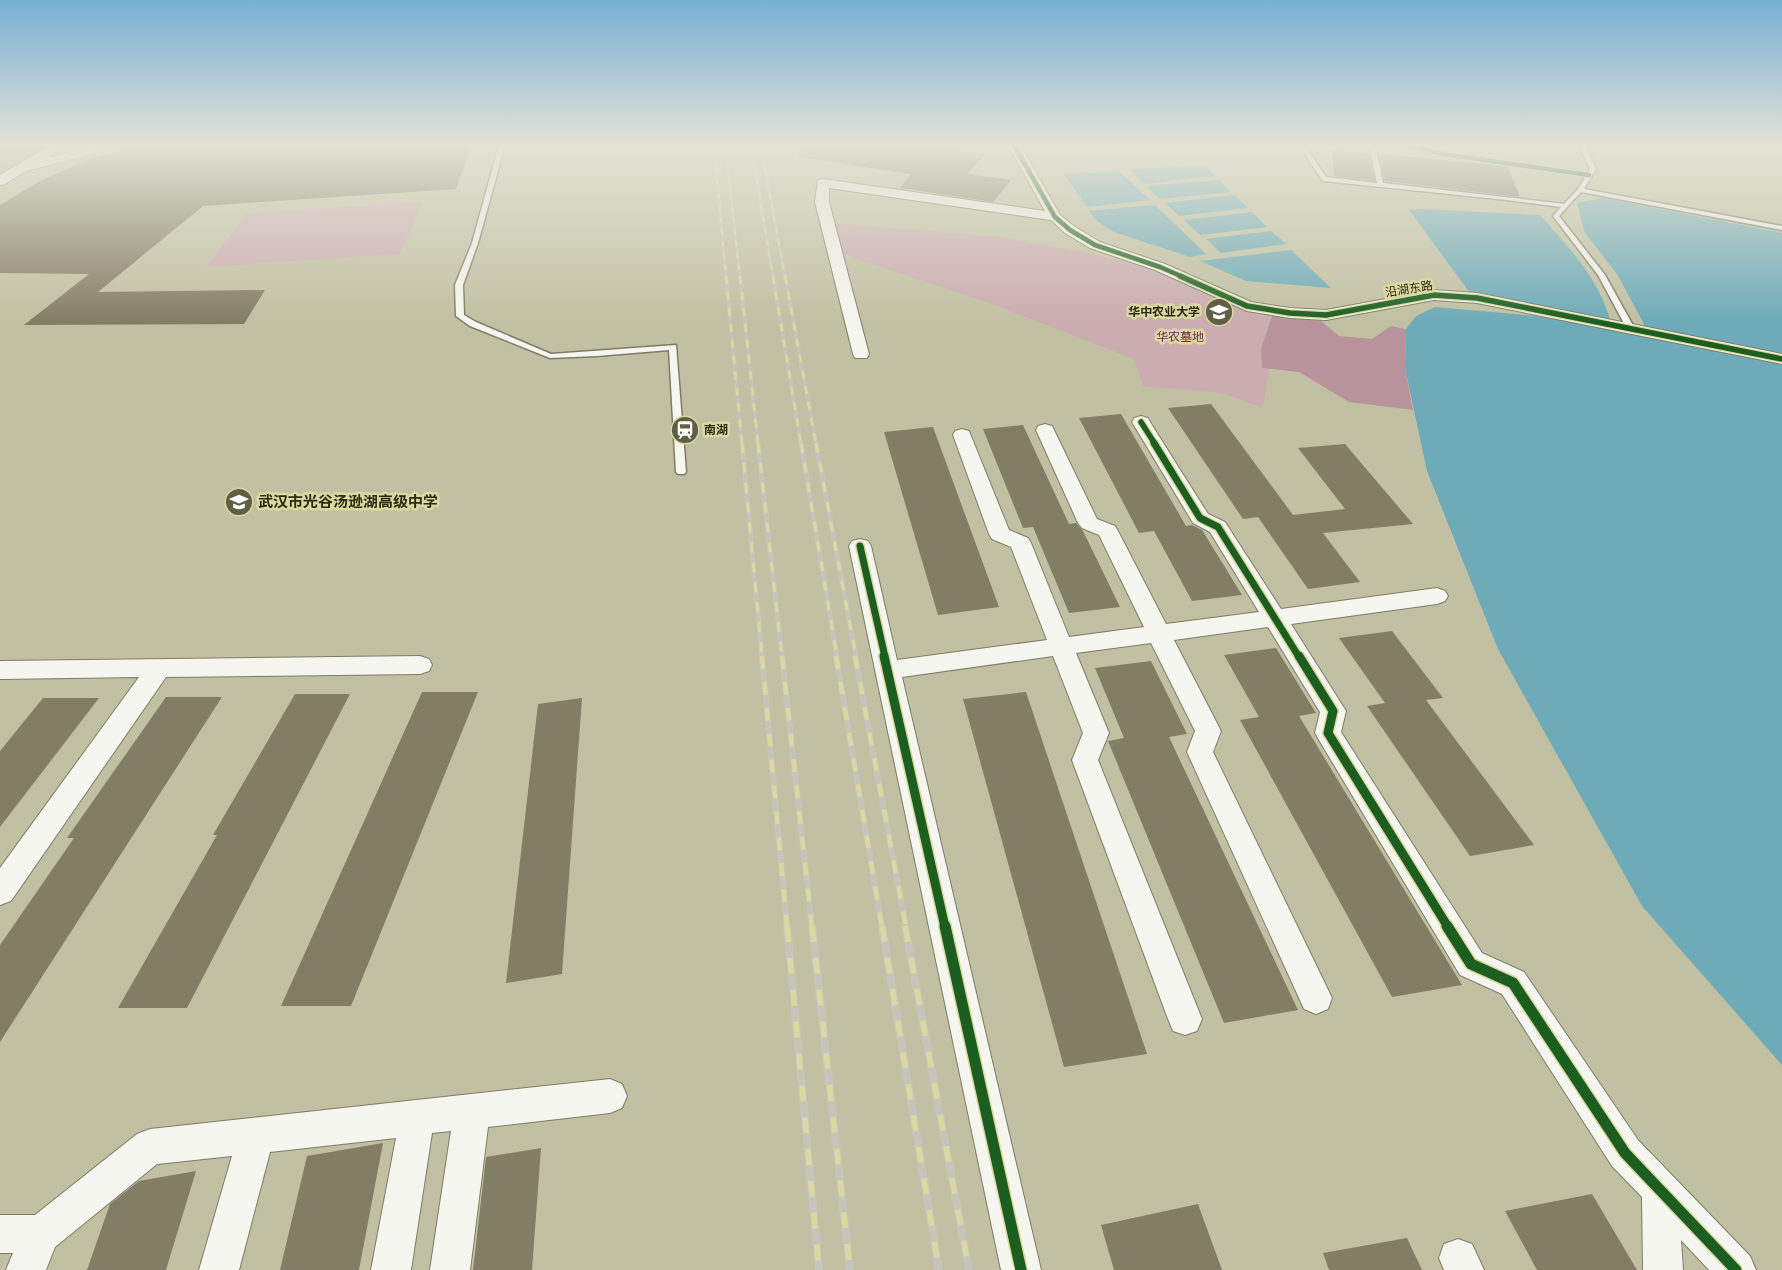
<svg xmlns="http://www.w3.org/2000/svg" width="1782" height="1270" viewBox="0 0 1782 1270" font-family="Montserrat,'Noto Sans SC',sans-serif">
  <rect width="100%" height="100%" fill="#c2c0a2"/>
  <!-- green -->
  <g fill="#cbacb0">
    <polygon points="423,202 400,254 206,267 247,213"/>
    <polygon points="822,222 1001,237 1097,255 1152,269 1239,308 1272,316 1261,349 1262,368 1269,369 1263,408 1222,393 1143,386 1134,359 995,305 836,252"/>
  </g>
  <!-- forest -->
  <g fill="#b9939b">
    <polygon points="0,145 51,145 0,173"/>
    <polygon points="1272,316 1321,321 1339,336 1372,339 1391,326 1406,329 1405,368 1413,410 1349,402 1299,372 1262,368 1261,349"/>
  </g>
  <!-- water -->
  <g fill="#6dabb8">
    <polygon points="1206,166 1215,176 1144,184 1129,169"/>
    <polygon points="1119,171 1150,200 1087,207 1064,174"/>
    <polygon points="1219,180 1231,192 1160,199 1146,186"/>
    <polygon points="1234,195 1248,208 1179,216 1165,203"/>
    <polygon points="1603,198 1782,233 1782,353 1646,328 1617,274 1585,233 1577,203"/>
    <polygon points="1155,205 1206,254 1190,257 1114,232 1097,221 1089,211"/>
    <path d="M1420,209l120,6c29,32 60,65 71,108l-141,-30 -61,-83z"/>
    <polygon points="1252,212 1267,227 1200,235 1184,220"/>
    <polygon points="1271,231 1286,244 1221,253 1206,239"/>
    <polygon points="1291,250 1331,288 1246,281 1200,261"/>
    <polygon points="1435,307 1548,317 1782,364 1782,1065 1642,906 1498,649 1427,471 1405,368 1406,329 1416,316"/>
  </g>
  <!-- building -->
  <g fill="#827d65">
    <polygon points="142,145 472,145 456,189 203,206 98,292 265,290 244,324 24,325 89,274 0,273 0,205 40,181 94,157"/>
    <polygon points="800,145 921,145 986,154 967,174 1011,180 993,202 900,188 911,174 799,157"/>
    <polygon points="1332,150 1369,153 1375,181 1334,176"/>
    <polygon points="1379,154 1507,166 1520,197 1385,181"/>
    <polygon points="1211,404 1293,515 1345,509 1298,448 1345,444 1413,524 1323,533 1360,582 1308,589 1258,517 1243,519 1168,408"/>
    <polygon points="1121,414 1186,526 1192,525 1202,530 1242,595 1192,601 1154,531 1139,533 1079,418"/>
    <polygon points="1023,425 1069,524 1076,523 1083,531 1120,607 1069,613 1033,527 1023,528 983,429"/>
    <polygon points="933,427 999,607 938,615 884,432"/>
    <polygon points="1392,631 1443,698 1426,700 1534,845 1470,856 1367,706 1385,703 1339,638"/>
    <polygon points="1276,648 1316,713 1299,716 1462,985 1392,997 1240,720 1259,717 1224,655"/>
    <polygon points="1151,661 1187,734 1169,737 1298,1010 1224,1023 1108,741 1124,738 1095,668"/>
    <polygon points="422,692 478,692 351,1006 281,1006"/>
    <polygon points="1026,692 1147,1054 1064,1067 963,699"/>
    <polygon points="295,694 350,694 187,1008 118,1008 217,835 213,835"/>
    <polygon points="166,697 222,697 0,1042 0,945 74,838 67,838"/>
    <polygon points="43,698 99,698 0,827 0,751"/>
    <polygon points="582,698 562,974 506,983 538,704"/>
    <polygon points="383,1143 359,1270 280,1270 307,1156"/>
    <polygon points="541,1148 532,1270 473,1270 486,1157"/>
    <polygon points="196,1171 166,1270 87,1270 110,1204 139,1181"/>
    <polygon points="1592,1194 1637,1270 1537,1270 1505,1211"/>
    <polygon points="1198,1204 1222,1270 1114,1270 1101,1225"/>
    <polygon points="1407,1238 1422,1270 1329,1270 1323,1253"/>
  </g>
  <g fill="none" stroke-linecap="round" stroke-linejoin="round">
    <defs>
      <g id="lane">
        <polygon points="499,145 505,145 478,243 463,285 464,315 476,322 551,354 676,345 686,472 684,474 678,474 676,472 669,350 597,356 550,358 470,326 456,316 455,285 472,243"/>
        <polygon points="1372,145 1378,145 1376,149 1383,183 1564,204 1578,189 1590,169 1579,145 1585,145 1596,169 1584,189 1782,226 1782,230 1581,192 1559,216 1605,275 1635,329 1631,331 1627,329 1598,275 1553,216 1561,207 1507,200 1324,181 1322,180 1301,148 1306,147 1326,177 1377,183 1370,149"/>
      </g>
      <g id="street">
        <polygon points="99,145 118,145 116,148 22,172 16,168 18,165"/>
        <polygon points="1008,145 1020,145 1060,215 1075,227 1100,242 1165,264 1251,302 1290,308 1326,310 1434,290 1477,293 1782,354 1782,364 1477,303 1434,300 1326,320 1290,318 1247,311 1155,270 1090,248 1065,233 1051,220 829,188 829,202 869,354 867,358 855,358 853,354 815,202 818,180 823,179 1045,211"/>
        <polygon points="1141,416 1148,418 1150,422 1208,514 1225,522 1281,609 1437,588 1445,591 1448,596 1445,601 1437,604 1291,624 1346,711 1341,732 1482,953 1524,972 1638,1140 1750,1256 1756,1270 1709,1270 1681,1240 1683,1270 1643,1270 1642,1197 1612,1166 1502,994 1460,975 1319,740 1315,733 1320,712 1268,627 1174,640 1221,731 1213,752 1332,998 1328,1009 1316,1014 1304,1009 1187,752 1195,731 1151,643 1076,653 1109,733 1098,760 1202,1019 1197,1031 1185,1035 1173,1031 1168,1019 1072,760 1083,733 1053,656 902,677 1041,1270 1001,1270 849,546 852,541 860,539 868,541 871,546 897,660 1047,640 1011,547 992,539 989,534 953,435 955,431 962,429 969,431 1009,530 1028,538 1031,543 1069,637 1144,627 1099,535 1082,528 1078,523 1036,430 1038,426 1045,424 1052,426 1054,430 1097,519 1115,526 1118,531 1166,624 1259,612 1210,532 1193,523 1190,518 1132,422 1134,418"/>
        <polygon points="420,656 429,659 432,665 429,671 420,674 166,677 11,901 0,905 0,868 139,677 0,679 0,661"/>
        <polygon points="610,1079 622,1084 627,1096 622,1108 610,1113 488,1127 470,1270 430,1270 451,1131 432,1133 411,1270 371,1270 396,1138 270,1152 239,1270 199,1270 232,1156 157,1164 55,1247 46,1270 6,1270 13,1253 0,1253 0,1215 35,1215 137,1134 150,1129"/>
        <polygon points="1458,1239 1472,1244 1484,1270 1444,1270 1439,1258 1444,1244"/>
      </g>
      <polygon id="secondary" points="51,145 67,145 5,184 0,185 0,175"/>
    </defs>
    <!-- lane casing -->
    <use href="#lane" stroke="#7e7c65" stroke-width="3"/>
    <!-- street casing -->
    <use href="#street" stroke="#7e7c65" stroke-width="2"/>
    <!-- secondary casing -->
    <use href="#secondary" stroke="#7e7c65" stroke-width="2"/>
    <!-- lane -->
    <use href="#lane" fill="#f6f6f1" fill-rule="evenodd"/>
    <!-- street -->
    <use href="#street" fill="#f6f6f1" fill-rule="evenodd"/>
    <!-- secondary -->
    <use href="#secondary" fill="#f6f6f1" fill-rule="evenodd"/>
    <defs>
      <g id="rail-far4">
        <polyline points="714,145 726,277"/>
        <polyline points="725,145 740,277"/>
        <polyline points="751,145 773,277"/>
        <polyline points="761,145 785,277"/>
      </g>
      <g id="rail-far3">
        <polyline points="726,276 742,444"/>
        <polyline points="740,276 758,444"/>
        <polyline points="773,276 801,444"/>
        <polyline points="785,276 816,444"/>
      </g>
      <g id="rail-far2">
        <polyline points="742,443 762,657"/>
        <polyline points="758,443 782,657"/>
        <polyline points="801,443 837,657"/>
        <polyline points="816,443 856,657"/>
      </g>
      <g id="rail-far1">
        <polyline points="762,656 787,927"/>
        <polyline points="782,656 812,927"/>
        <polyline points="836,656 882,927"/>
        <polyline points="855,656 906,927"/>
      </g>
      <g id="rail">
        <polyline points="787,926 819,1270"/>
        <polyline points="812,926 850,1270"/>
        <polyline points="882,926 939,1270"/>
        <polyline points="905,926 969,1270"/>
      </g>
    </defs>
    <!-- rail-far4 casing -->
    <use href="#rail-far4" stroke="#c6c5bc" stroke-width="3"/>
    <!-- rail-far3 casing -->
    <use href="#rail-far3" stroke="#c6c5bc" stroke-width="4"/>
    <!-- rail-far2 casing -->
    <use href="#rail-far2" stroke="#c6c5bc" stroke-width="5"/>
    <!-- rail-far1 casing -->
    <use href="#rail-far1" stroke="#c6c5bc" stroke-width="6"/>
    <!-- rail casing -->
    <use href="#rail" stroke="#c6c5bc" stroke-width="8"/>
    <!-- rail-far4 -->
    <use href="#rail-far4" stroke="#dcd8a1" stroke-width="2" stroke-dasharray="6" stroke-linecap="butt"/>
    <!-- rail-far3 -->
    <use href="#rail-far3" stroke="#dcd8a1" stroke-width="2.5" stroke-dasharray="8" stroke-linecap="butt"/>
    <!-- rail-far2 -->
    <use href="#rail-far2" stroke="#dcd8a1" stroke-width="3" stroke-dasharray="10" stroke-linecap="butt"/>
    <!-- rail-far1 -->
    <use href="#rail-far1" stroke="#dcd8a1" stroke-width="4.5" stroke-dasharray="13" stroke-linecap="butt"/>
    <!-- rail -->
    <use href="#rail" stroke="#dcd8a1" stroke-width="5.5" stroke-dasharray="16" stroke-linecap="butt"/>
    <defs>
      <g id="cycleway-far4">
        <polyline points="1014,145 1055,217 1070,230 1095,245 1160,267 1183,277"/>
        <polyline points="1410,145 1443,154 1589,175"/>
      </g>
      <g id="cycleway-far3">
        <polyline points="1180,276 1247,306 1290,313 1326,315 1434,295 1477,298 1782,359"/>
        <polyline points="1141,422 1155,444"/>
      </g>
      <g id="cycleway-far2">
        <polyline points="1154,443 1200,518 1218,527 1299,657"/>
        <polyline points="860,546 885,657"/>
      </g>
      <g id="cycleway-far1">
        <polyline points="884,656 945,927"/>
        <polyline points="1299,656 1333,711 1328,733 1448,927"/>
      </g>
      <g id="cycleway">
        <polyline points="945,926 1021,1270"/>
        <polyline points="1447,926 1471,964 1513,983 1625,1153 1736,1270"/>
      </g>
    </defs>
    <!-- cycleway-far4 casing -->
    <use href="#cycleway-far4" stroke="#dcd8a1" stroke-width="6"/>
    <!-- cycleway-far3 casing -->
    <use href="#cycleway-far3" stroke="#dcd8a1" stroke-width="8"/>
    <!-- cycleway-far2 casing -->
    <use href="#cycleway-far2" stroke="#dcd8a1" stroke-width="10"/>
    <!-- cycleway-far1 casing -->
    <use href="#cycleway-far1" stroke="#dcd8a1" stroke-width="12"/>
    <!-- cycleway casing -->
    <use href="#cycleway" stroke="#dcd8a1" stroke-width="14"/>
    <!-- cycleway-far4 -->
    <use href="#cycleway-far4" stroke="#1b5e20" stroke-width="4.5"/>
    <!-- cycleway-far3 -->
    <use href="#cycleway-far3" stroke="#1b5e20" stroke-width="5.5"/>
    <!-- cycleway-far2 -->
    <use href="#cycleway-far2" stroke="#1b5e20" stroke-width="7"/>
    <!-- cycleway-far1 -->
    <use href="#cycleway-far1" stroke="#1b5e20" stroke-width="9"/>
    <!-- cycleway -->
    <use href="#cycleway" stroke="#1b5e20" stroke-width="11"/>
  </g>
  <!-- sky -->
  <linearGradient id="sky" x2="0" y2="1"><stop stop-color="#77b0d5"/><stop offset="0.45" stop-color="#e4e3d5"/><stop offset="1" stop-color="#e4e3d5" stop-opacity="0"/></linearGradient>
  <rect width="1782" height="323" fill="url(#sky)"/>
  <!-- icons -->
  <defs>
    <symbol id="university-disc" viewBox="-11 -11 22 22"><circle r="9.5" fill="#605e45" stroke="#dcd8a1"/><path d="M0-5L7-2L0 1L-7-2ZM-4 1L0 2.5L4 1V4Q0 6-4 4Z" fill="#fff"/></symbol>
    <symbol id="station-disc" viewBox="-11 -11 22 22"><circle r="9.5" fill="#605e45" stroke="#dcd8a1"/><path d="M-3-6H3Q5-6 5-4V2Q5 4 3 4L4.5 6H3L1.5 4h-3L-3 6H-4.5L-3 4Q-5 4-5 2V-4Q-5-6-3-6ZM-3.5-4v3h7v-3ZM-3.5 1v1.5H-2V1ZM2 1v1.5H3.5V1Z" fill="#fff"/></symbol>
    <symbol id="school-disc" viewBox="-11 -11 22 22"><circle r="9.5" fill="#605e45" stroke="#dcd8a1"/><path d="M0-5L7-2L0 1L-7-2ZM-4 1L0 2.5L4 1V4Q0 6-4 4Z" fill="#fff"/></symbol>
  </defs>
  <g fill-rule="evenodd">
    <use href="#university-disc" x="1203" y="296" width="32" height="32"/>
    <use href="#station-disc" x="669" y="414" width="32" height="32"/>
    <use href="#school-disc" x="223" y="486" width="32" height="32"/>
  </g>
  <g text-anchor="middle" stroke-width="5" stroke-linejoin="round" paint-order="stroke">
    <!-- far-street labels -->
    <g font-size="12" fill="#2b2913" stroke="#dcd8a1">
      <text transform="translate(1409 289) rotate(-9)" y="4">沿湖东路</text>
    </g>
    <!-- far-poi labels -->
    <g font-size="12" font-weight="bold" fill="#2b2913" stroke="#dcd8a1" text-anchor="end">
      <text x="1200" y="316">华中农业大学</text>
      <text x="704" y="434" text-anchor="start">南湖</text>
    </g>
    <!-- far-park labels -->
    <g font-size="12" fill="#6d1d52" stroke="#dcd8a1">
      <text x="1180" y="341">华农墓地</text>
    </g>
    <!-- poi labels -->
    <g font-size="15" font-weight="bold" fill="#2b2913" stroke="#dcd8a1" text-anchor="start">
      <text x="258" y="507">武汉市光谷汤逊湖高级中学</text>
    </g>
  </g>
</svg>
